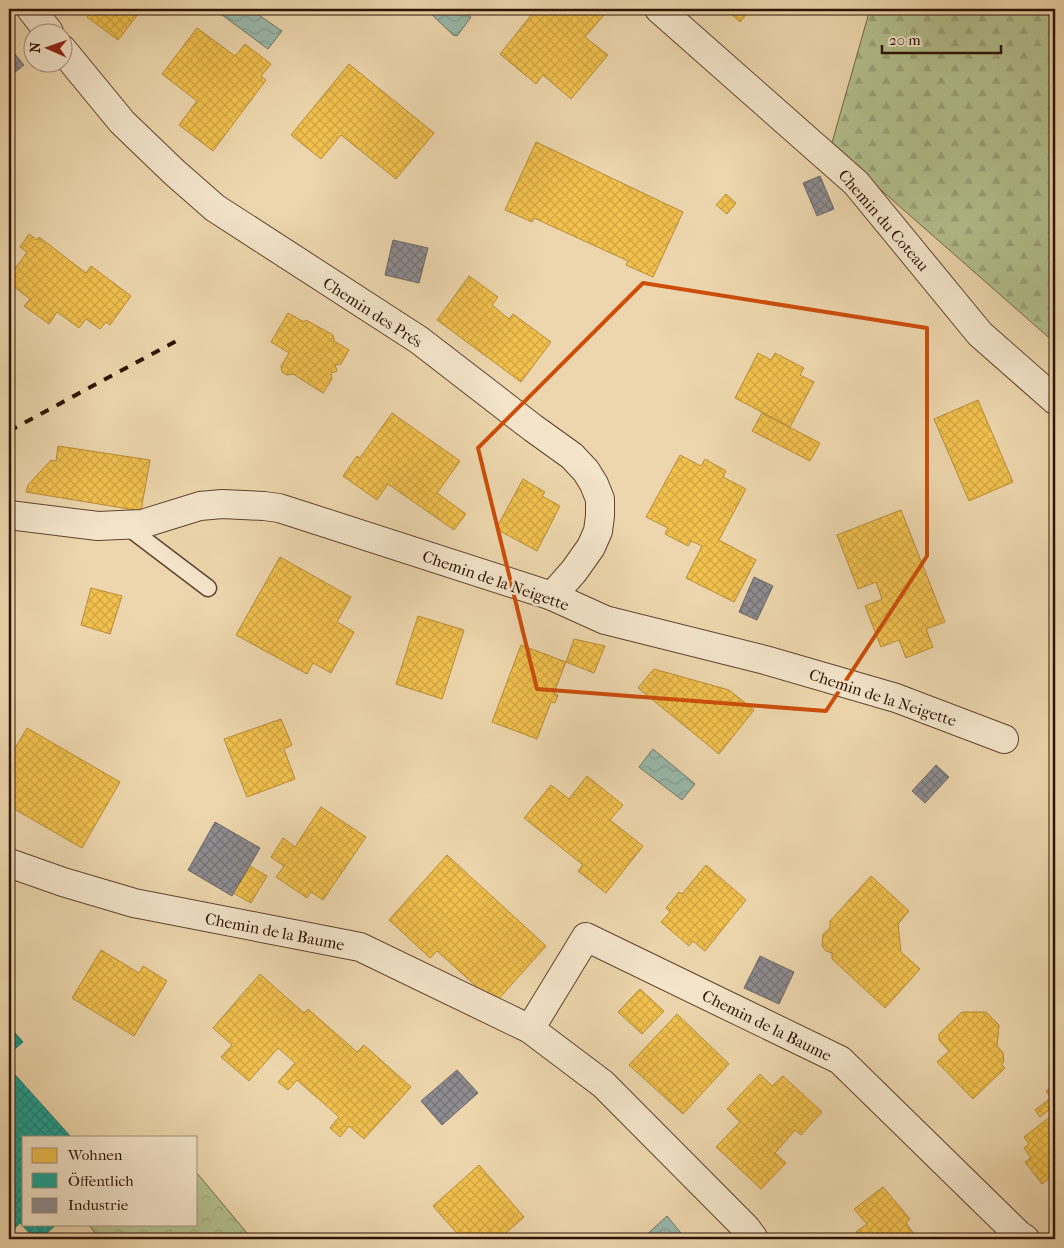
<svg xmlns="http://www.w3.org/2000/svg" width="1064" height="1248" viewBox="0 0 1064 1248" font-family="'IM FELL French Canon',serif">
  <defs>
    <pattern id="forest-firs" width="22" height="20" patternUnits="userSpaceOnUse" patternTransform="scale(1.25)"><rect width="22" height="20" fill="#b3bf8e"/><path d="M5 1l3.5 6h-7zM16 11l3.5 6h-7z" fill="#9aa379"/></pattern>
    <pattern id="park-crowns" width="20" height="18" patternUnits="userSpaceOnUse" patternTransform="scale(1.25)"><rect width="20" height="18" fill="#b3bf8e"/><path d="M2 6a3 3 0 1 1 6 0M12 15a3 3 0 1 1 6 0" fill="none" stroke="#9aa379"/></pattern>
    <pattern id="water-waves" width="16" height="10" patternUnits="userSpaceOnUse" patternTransform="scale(1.25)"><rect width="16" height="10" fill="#99b9ab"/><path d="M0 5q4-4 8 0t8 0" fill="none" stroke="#849e92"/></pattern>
    <pattern id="homes-cross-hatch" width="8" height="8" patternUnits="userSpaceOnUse" patternTransform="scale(1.25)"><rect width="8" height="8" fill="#f2c14e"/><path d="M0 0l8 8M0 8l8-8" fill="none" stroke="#d0a542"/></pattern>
    <pattern id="public-cross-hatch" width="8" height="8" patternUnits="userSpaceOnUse" patternTransform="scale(1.25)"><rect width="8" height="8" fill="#17a398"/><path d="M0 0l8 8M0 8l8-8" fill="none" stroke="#15847a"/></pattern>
    <pattern id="industry-cross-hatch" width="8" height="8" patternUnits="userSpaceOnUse" patternTransform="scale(1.25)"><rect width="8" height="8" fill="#8d8d92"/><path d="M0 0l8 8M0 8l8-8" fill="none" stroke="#747275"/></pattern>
  </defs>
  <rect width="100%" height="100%" fill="#edd6ad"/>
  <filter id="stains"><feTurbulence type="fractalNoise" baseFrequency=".004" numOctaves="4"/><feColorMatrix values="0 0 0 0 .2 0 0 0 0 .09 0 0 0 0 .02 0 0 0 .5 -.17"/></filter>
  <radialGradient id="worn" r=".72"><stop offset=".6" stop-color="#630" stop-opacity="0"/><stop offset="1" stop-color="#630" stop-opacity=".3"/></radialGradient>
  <!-- forest -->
  <polygon fill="url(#forest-firs)" stroke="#706948" points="870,9 1055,9 1055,343 831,146"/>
  <!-- park -->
  <polygon fill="url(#park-crowns)" stroke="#706948" points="196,1172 252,1239 100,1239 88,1224 196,1224"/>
  <!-- water -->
  <g fill="url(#water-waves)" stroke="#6e7768">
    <polygon points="220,9 250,9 282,31 268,49 218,12"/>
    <polygon points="426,9 461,9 471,17 457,36 453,35"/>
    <polygon points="653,749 695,784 682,800 639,767"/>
    <polygon points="667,1216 681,1233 674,1239 642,1239"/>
  </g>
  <!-- homes -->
  <g fill="url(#homes-cross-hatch)" stroke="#b78d38">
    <polygon points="93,9 142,9 118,40 87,17"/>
    <polygon points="536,9 597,9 604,15 585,37 608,55 571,99 543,75 536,84 500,54"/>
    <polygon points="725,9 751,9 740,22"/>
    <polygon points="197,28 235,56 245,44 271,64 261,76 266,80 213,151 179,125 197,101 162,74"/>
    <polygon points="349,64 434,133 396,179 341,135 321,159 291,135"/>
    <polygon points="536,142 683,212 653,277 626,265 628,261 534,218 532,222 505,210"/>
    <polygon points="726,194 736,203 727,214 716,205"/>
    <polygon points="29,234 37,240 39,237 86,273 91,266 131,296 110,325 106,322 100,329 86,319 79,328 57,312 49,324 24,306 30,299 9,283 9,277 27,252 20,247"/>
    <polygon points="469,276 498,297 492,305 509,319 513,314 551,342 521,382 437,320"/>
    <polygon points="288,313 304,322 306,320 333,335 334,341 349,350 341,364 335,365 337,371 331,373 332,379 323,393 293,374 287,375 282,372 281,366 289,353 271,342"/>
    <polygon points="758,353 771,360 775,353 804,368 800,375 814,382 790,427 735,398"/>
    <polygon points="978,400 1013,482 969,501 934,419"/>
    <polygon points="392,413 460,461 437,493 466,514 454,530 388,484 377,500 343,476 357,456 360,458"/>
    <polygon points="762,413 820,443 810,461 752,431"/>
    <polygon points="58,446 150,460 141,511 26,492 28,485 51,460 56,461"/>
    <polygon points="680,455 701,466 705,459 726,471 723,477 746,489 719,540 756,560 734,602 686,578 702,546 691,541 688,546 665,534 668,528 646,517"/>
    <polygon points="523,479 545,492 542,496 560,506 537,551 496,529"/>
    <polygon points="901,510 945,622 926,629 933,647 906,658 899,640 881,647 865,606 882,599 876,582 858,589 837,535"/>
    <polygon points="280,557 351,597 337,622 354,632 331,673 313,663 307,674 236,635"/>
    <polygon points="91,588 122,596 110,634 81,625"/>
    <polygon points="418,616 464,630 442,699 396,684"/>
    <polygon points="574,639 605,646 594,673 566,662"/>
    <polygon points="521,645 566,662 554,693 558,695 555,703 551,702 537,739 492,722"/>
    <polygon points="654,669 729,690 754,710 719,754 638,688"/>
    <polygon points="281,719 292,745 284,749 295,779 247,797 224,739"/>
    <polygon points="27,728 120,782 82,848 9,806 9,758"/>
    <polygon points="587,776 623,805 610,820 643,846 606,893 578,871 583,865 524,818 551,785 569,799"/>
    <polygon points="321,807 366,837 323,900 311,892 307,898 276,877 284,866 271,857 283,838 295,847"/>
    <polygon points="447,855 546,946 495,1003 437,951 430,958 389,920"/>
    <polygon points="706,865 746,900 705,951 693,941 689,946 661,922 670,912 666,908 679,892 682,894"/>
    <polygon points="250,866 267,876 251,903 233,893"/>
    <polygon points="871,876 909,911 898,924 901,952 920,969 885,1008 832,959 832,953 826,951 822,946 823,934 830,928 830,921"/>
    <polygon points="101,950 139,973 143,966 167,981 134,1036 72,998"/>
    <polygon points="260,974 304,1013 308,1009 357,1052 364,1045 411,1087 364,1139 349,1126 340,1137 330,1128 339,1117 297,1080 288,1090 278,1082 295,1063 278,1048 249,1081 221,1057 232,1045 213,1028"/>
    <polygon points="640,989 664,1011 642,1034 618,1012"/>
    <polygon points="962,1012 986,1012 999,1025 997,1046 1003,1053 1004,1062 1001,1064 1005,1068 973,1099 937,1062 949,1051 939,1040 939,1034"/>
    <polygon points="677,1014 729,1064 683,1114 629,1065"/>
    <polygon points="760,1074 772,1086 783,1076 822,1112 801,1135 795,1130 775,1153 786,1163 761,1189 716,1147 740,1122 727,1109"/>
    <polygon points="1055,1084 1055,1105 1040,1117 1035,1110 1051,1098 1046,1091"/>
    <polygon points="1055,1113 1055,1174 1042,1184 1025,1162 1031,1158 1024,1148 1029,1144 1024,1137"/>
    <polygon points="479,1165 524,1217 499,1239 462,1239 433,1206"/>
    <polygon points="883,1187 910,1219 906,1223 918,1239 862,1239 856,1232 867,1224 854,1209"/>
  </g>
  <!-- public -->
  <g fill="url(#public-cross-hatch)" stroke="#1e786b">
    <polygon points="9,1026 23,1042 9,1054"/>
    <polygon points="9,1068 71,1137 24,1137 24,1224 57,1224 40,1239 35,1239 20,1223 9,1234"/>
  </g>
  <!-- industry -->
  <g fill="url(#industry-cross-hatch)" stroke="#706867">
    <polygon points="9,47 24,65 9,77"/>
    <polygon points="820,176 834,209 817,216 803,183"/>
    <polygon points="393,240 428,248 419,283 385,275"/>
    <polygon points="754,577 773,586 757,620 739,612"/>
    <polygon points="936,765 949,777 925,803 912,791"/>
    <polygon points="215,822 260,848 232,896 188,870"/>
    <polygon points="760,956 794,972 779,1004 744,988"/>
    <polygon points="457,1070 478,1093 442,1125 421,1101"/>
  </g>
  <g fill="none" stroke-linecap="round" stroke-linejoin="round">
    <defs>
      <polyline id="lane" points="125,525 208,588"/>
      <g id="street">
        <polyline points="31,9 49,32"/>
        <polyline points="659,9 856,183 980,334 1055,400"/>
        <polyline points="62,49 122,122 174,172 215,208 419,340 533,428 572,456 586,471 594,484 600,499 600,516 598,531 591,547 574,571 552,596"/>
        <polyline points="9,515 98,526 142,524 200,506 222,504 264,506 279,508 552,596 605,620 765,660 896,698 1004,739"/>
        <polyline points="9,863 63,882 134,903 360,947 530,1029 603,1084 746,1228 754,1239"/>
        <polyline points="530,1029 586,937 840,1060 1019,1235 1025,1239"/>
      </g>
    </defs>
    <!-- lane casing -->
    <use href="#lane" stroke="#5e442e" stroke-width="19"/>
    <!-- street casing -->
    <use href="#street" stroke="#5e442e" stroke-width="30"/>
    <!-- lane -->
    <use href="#lane" stroke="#f3e4ca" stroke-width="16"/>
    <!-- street -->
    <use href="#street" stroke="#f3e4ca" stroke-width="28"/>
    <!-- rail -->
    <polyline stroke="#2e1303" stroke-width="4" stroke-dasharray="9 9" stroke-linecap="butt" points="9,431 178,340"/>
  </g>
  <!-- marked area -->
  <path fill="none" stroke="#cc4e0b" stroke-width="4" stroke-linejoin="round" d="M643,283l284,45v228l-101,155 -289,-22 -59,-241z"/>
  <g text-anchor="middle" stroke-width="5" stroke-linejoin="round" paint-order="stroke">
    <!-- street labels -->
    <g font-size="16" fill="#2e1303" stroke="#f3e4ca">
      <text transform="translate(884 220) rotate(49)" y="6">Chemin du Coteau</text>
      <text transform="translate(373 312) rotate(33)" y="6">Chemin des Prés</text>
      <text transform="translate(496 580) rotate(19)" y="6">Chemin de la Neigette</text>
      <text transform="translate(883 697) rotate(18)" y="6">Chemin de la Neigette</text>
      <text transform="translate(275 931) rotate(11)" y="6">Chemin de la Baume</text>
      <text transform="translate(767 1025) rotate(26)" y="6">Chemin de la Baume</text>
    </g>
  </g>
  <!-- margin -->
  <rect width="1064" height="1248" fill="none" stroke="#edd6ad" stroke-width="30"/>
  <rect x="10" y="10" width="1044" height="1228" fill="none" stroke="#2e1303" stroke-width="2.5"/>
  <rect x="15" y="15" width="1034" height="1218" fill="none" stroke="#2e1303"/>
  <!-- legend -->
  <rect x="22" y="1136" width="175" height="90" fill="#f3e4ca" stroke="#a4907a"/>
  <rect x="32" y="1148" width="25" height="15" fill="#f2c14e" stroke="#a4907a"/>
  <text x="68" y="1160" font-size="15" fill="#2e1303">Wohnen</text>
  <rect x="32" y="1173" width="25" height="15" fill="#17a398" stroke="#a4907a"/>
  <text x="68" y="1186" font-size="15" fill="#2e1303">Öffentlich</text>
  <rect x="32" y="1198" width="25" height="15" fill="#8d8d92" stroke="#a4907a"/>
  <text x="68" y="1210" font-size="15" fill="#2e1303">Industrie</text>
  <!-- north arrow -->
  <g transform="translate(48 48) rotate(272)"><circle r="24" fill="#f3e4ca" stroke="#a4907a"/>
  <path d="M0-4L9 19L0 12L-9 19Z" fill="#8f2418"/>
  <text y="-8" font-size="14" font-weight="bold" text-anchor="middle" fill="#2e1303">N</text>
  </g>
  <!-- scale -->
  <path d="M882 45v8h119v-8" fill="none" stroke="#2e1303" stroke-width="2.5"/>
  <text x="889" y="45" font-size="15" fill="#2e1303" stroke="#f3e4ca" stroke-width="4" paint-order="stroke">20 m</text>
  <rect width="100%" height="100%" filter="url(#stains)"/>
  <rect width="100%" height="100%" fill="url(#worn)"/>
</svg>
